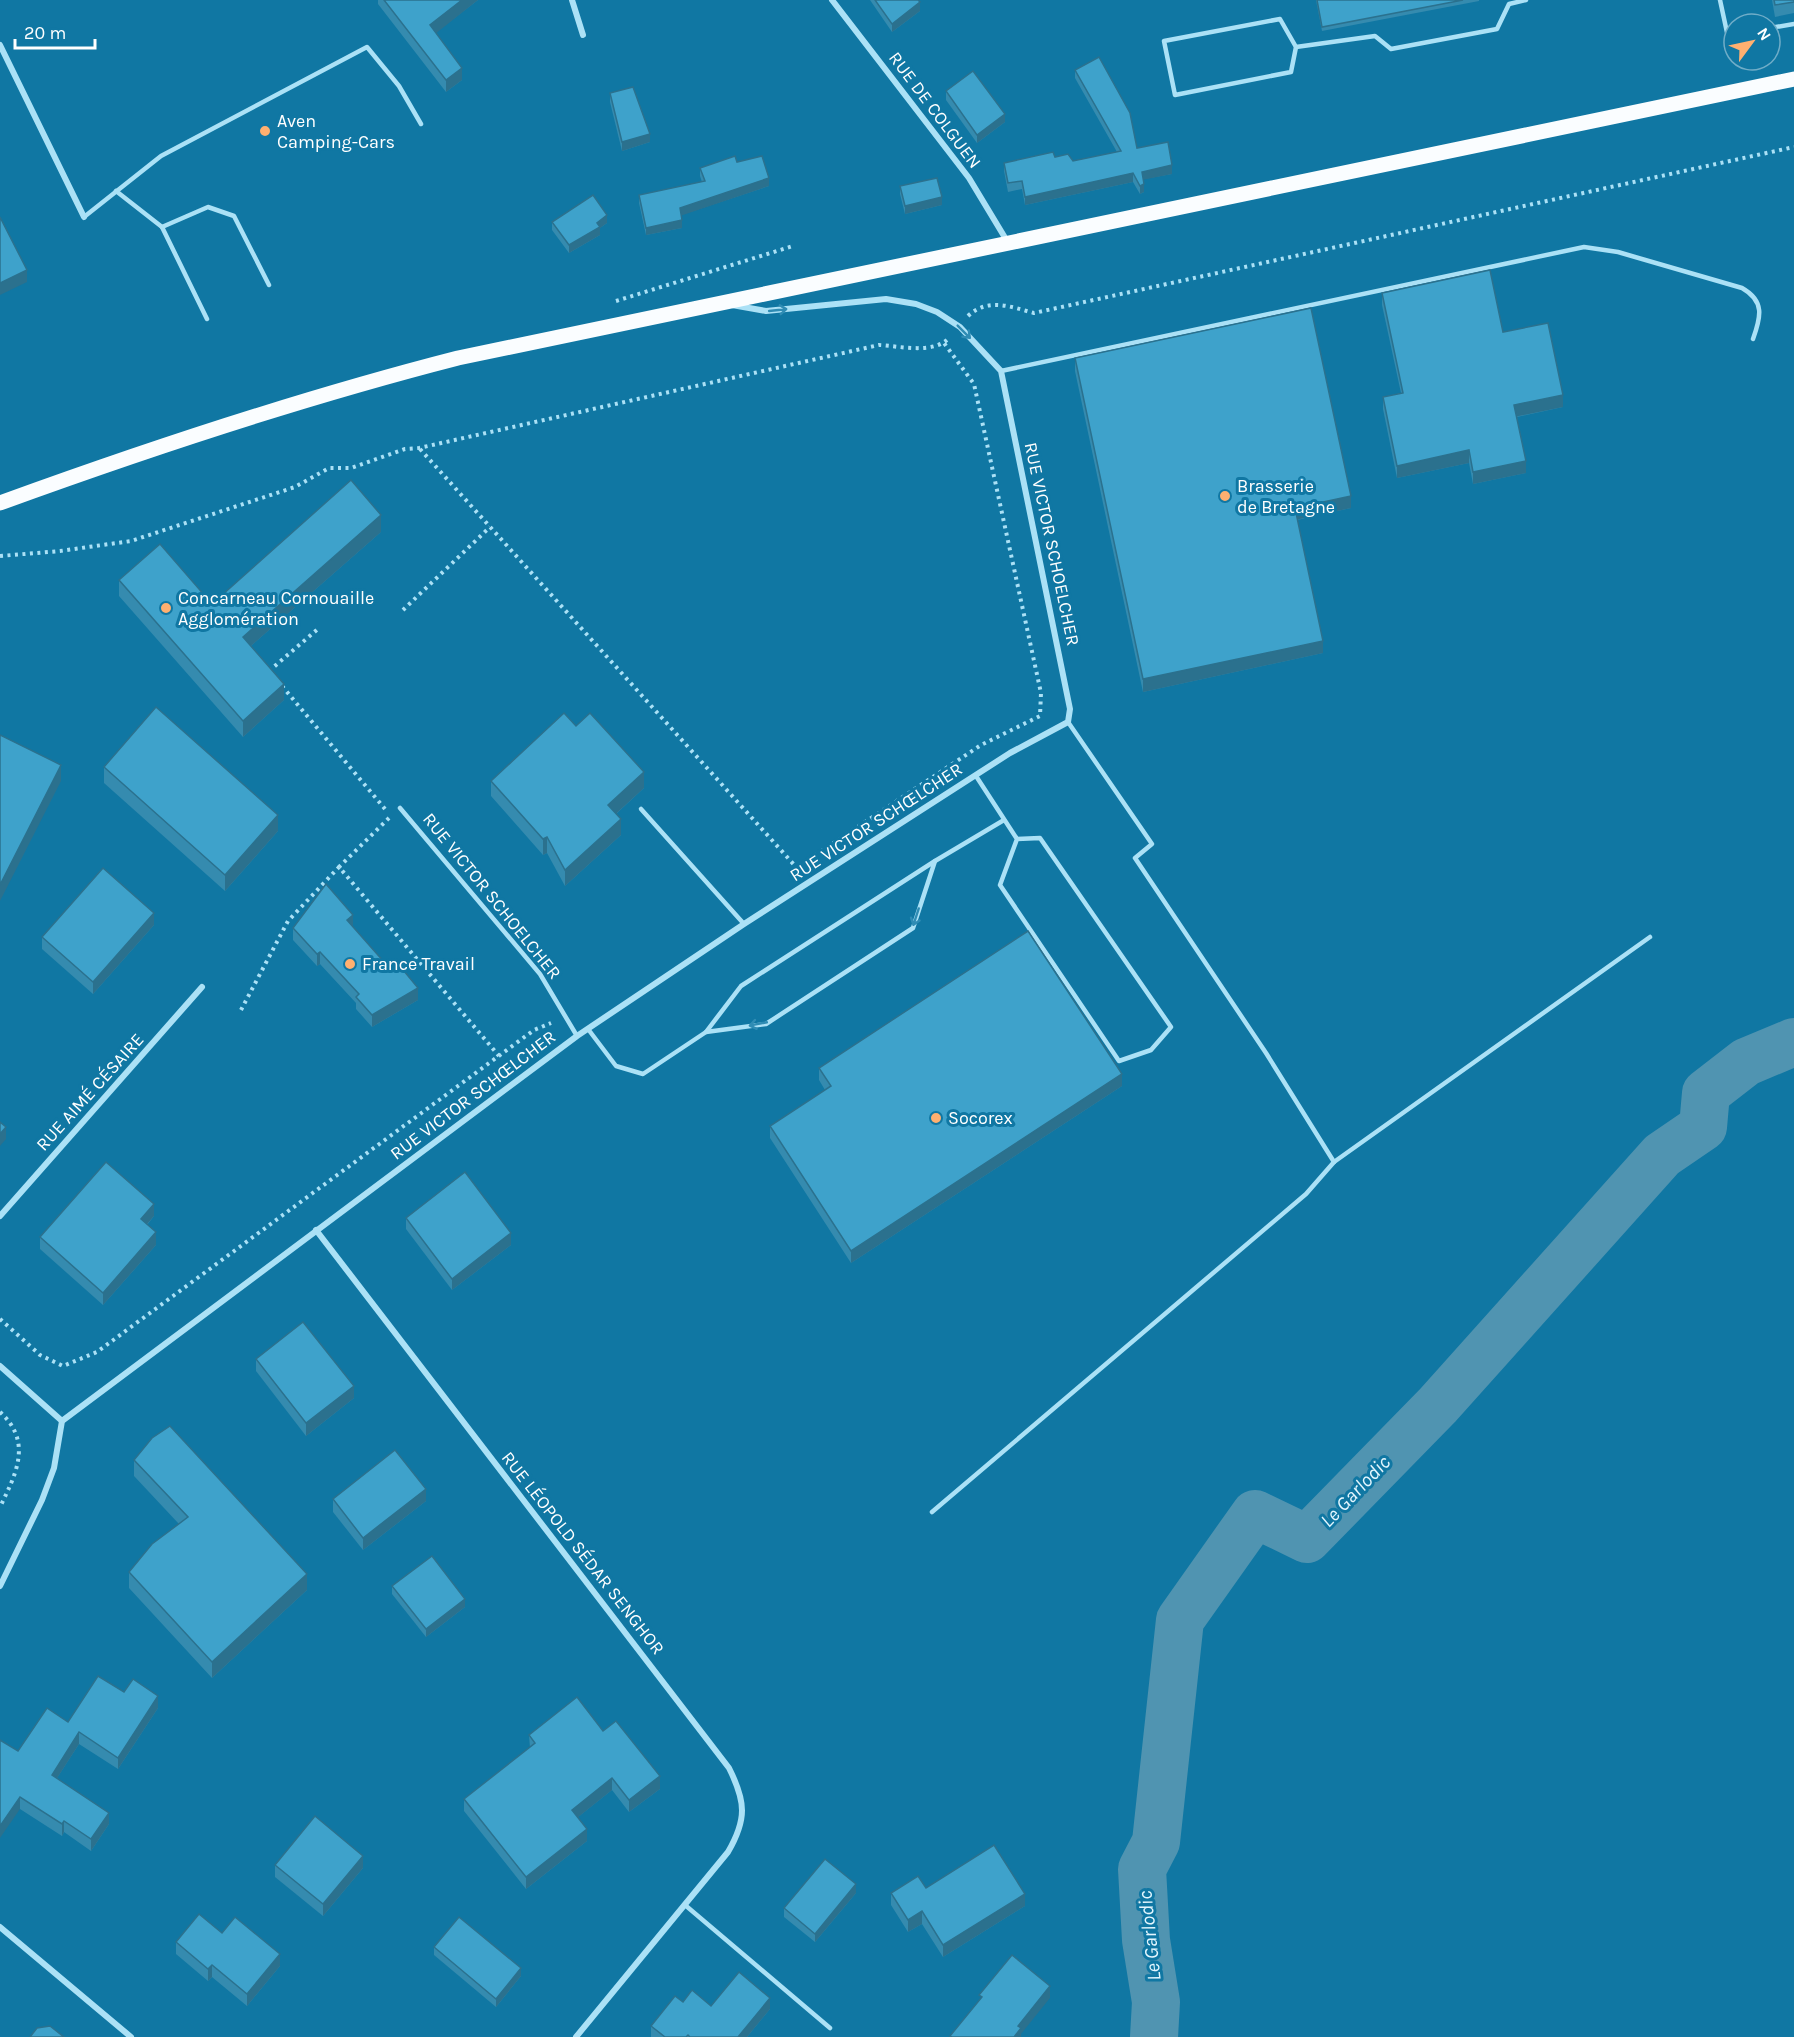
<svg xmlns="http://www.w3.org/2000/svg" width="1794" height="2037" viewBox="0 0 1794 2037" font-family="Karla,sans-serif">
  <rect width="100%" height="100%" fill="#1077a3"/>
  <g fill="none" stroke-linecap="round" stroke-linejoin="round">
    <!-- river -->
    <polyline stroke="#5094b1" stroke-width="48" points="1154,2037 1156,2002 1146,1940 1142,1869 1156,1842 1180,1620 1255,1514 1307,1539 1438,1405 1662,1155 1703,1127 1706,1093 1746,1062 1794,1042"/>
    <!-- path -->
    <g stroke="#abe1f6" stroke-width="4" stroke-dasharray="3 4.5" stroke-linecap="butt">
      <polyline points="616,301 793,246"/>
      <path d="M968,316c20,-19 43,-9 66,-3l760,-166"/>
      <polyline points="420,449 797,868"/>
      <path d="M0,556l60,-5 71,-10 164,-54 34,-19h22l54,-19 14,-1 460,-103c21,1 55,10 71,-8"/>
      <polyline points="403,610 490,527"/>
      <polyline points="269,671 319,628"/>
      <polyline points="282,686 385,809"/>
      <polyline points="389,818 339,867 499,1056"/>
      <polyline points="808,860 981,745 1040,716 1041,693 974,384 944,343"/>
      <polyline points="241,1010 288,921 339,867"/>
      <polyline points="0,1319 40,1355 63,1366 97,1352 534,1030 551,1023"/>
      <path d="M0,1412c33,30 16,62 0,95"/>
    </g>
    <!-- service -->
    <g stroke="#abe1f6" stroke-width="4.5">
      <polyline points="1720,0 1728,37 1734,36"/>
      <polygon points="1280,19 1296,47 1291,72 1175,95 1164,41"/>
      <polyline points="1770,28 1794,24"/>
      <polyline points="1296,47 1375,36 1391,49 1497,29 1509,4 1526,0"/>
      <polyline points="116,191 162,227 207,319"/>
      <polyline points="84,217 161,156 367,47 399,86 421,124"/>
      <polyline points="162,227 208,207 234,216 269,285"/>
      <path d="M1001,371l583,-124 34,5 124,36c23,13 19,29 11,51"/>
      <polyline points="1068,722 1152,844 1135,858 1266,1053 1334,1162"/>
      <polyline points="976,776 1017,839 1000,885 1119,1061 1151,1050 1171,1027 1040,838 1017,839"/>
      <polyline points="400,808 540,974 577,1036"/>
      <polyline points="641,809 744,924"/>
      <polyline points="588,1029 616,1066 643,1074 706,1032 741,986 935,861 1004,820"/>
      <polyline points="706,1032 766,1024 913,928 935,861"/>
      <polyline points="932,1512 1306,1194 1334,1162 1650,937"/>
      <polyline points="685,1905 830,2028"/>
    </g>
    <!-- minor -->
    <g stroke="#abe1f6" stroke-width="6">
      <polyline points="572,0 583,35"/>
      <polyline points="832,0 969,178 1007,241"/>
      <polyline points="0,45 84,217"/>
      <polyline points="0,1216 202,987"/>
      <path d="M316,1230l413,538c17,34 18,51 -1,84l-152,185"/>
      <polyline points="0,1366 62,1421"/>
      <polyline points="0,1586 42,1500 54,1468 62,1421 577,1036 744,924 1010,753 1068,722 1070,709 1001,371 960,327 937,312 916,304 886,299 766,311 732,305"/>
      <polyline points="0,1927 131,2037"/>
    </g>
    <!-- primary -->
    <path stroke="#fafdff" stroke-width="15" d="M0,503c151,-55 302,-105 458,-145l1336,-279"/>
  </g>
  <!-- wall -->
  <g fill="#358baf">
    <polygon points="378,0 478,0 435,33 462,80 446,92 378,4"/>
    <polygon points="870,0 918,0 920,11 892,32"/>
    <polygon points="1316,0 1479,0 1479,1 1322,31"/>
    <polygon points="1772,0 1794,0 1794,13 1775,17"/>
    <polygon points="1075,70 1137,148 1172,174 1144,179 1144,192 1140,194 1133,182 1025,205 1022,189 1008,192 1004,171 1004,163 1055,157 1073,161 1117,152 1075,78"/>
    <polygon points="946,91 1005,122 977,143 946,100"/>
    <polygon points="610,93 650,142 622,151 610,102"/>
    <polygon points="737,162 769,186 681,215 682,228 646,235 639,203 639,195 702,182 700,176 700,168"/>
    <polygon points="900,186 942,205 905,214 900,194"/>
    <polygon points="552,222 607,223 600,228 600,235 569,253 552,230"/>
    <polygon points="1382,293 1503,332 1563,407 1517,417 1526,473 1473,484 1469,463 1397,478 1383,409 1383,397 1401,393 1382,305"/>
    <polygon points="1075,358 1351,508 1297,520 1323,653 1143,692 1075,371"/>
    <polygon points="381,532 251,646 284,700 243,737 119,596 119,580 212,604"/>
    <polygon points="576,726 644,788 616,814 621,835 565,886 547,853 543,855 491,796 491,781"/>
    <polygon points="104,767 278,831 225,891 104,783"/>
    <polygon points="154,925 93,994 42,949 42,937"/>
    <polygon points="353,927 418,1000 372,1027 356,1009 356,1003 320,964 317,966 293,940 293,928"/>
    <polygon points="819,1068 1122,1086 851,1263 770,1138 770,1126 825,1090 819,1080"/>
    <polygon points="154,1216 147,1225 156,1245 103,1305 40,1249 40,1237"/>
    <polygon points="406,1218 511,1245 452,1290 406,1229"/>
    <polygon points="256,1359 354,1398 306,1436 256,1371"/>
    <polygon points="134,1460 307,1590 212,1678 129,1588 129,1572 179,1524 134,1476"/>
    <polygon points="333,1499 426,1501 363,1550 333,1512"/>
    <polygon points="392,1586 465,1607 426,1637 392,1594"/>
    <polygon points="124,1692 158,1708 118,1769 79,1744 57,1778 109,1824 91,1851 64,1832 62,1836 20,1809 18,1751 68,1722"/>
    <polygon points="603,1731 660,1789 629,1812 612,1790 578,1817 587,1841 526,1889 464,1811 464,1799 530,1748 529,1735"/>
    <polygon points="275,1865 363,1868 323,1916 275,1877"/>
    <polygon points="926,1888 1025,1906 943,1957 922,1924 908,1932 891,1905 891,1893"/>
    <polygon points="856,1893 815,1942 784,1917 784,1908"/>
    <polygon points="222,1933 280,1966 247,2006 212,1977 208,1981 176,1954 176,1942"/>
    <polygon points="434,1947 521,1976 496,2007 434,1955"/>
    <polygon points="683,2002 711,2006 770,2009 747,2037 651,2037 651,2026"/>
  </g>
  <!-- shaded-wall -->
  <g fill="#2b718e">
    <polygon points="462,0 478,0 430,38 430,25"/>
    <polygon points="920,2 920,11 892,32 892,24"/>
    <polygon points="462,68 462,80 446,92 446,80"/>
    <polygon points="1005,114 1005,122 977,143 977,135"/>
    <polygon points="650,134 650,142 622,151 622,142"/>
    <polygon points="1172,165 1172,174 1142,180 1142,172"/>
    <polygon points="1133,173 1133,182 1025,205 1025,197"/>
    <polygon points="769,178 769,186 680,216 680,208"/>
    <polygon points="1144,184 1144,192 1140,194 1140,186"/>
    <polygon points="942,197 942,205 905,214 905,206"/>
    <polygon points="607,215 607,223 600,228 600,235 569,253 569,245"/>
    <polygon points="682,220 682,228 646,235 646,228"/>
    <polygon points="27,270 27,282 0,295 0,283"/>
    <polygon points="1563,395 1563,407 1514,417 1514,405"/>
    <polygon points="1469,450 1469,463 1397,478 1397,466"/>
    <polygon points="1526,461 1526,473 1473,484 1473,472"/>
    <polygon points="1351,496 1351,508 1295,520 1295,508"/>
    <polygon points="381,515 381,532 243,653 243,637"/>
    <polygon points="1323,641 1323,653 1143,692 1143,679"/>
    <polygon points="284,684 284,700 243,737 243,721"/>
    <polygon points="61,765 61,781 0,901 0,885"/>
    <polygon points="644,772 644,788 608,821 608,805"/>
    <polygon points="278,815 278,831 225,891 225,875"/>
    <polygon points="621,819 621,835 565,886 565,870"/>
    <polygon points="547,837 547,853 543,855 543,839"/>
    <polygon points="154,913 154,925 93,994 93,982"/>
    <polygon points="353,915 353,927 347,920"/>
    <polygon points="320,952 320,964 317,966 317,954"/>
    <polygon points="418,988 418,1000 372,1027 372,1015"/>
    <polygon points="1122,1074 1122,1086 851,1263 851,1251"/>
    <polygon points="6,1127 6,1139 0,1146 0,1134"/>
    <polygon points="154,1204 154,1216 141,1231 141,1219"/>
    <polygon points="156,1232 156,1245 103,1305 103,1293"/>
    <polygon points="511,1233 511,1245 452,1290 452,1279"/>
    <polygon points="354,1386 354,1398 306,1436 306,1423"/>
    <polygon points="426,1489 426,1501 363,1550 363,1538"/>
    <polygon points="307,1574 307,1590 212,1678 212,1662"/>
    <polygon points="465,1599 465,1607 426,1637 426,1629"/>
    <polygon points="158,1696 158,1708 118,1769 118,1758"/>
    <polygon points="79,1732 79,1744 52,1786 52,1775"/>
    <polygon points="660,1776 660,1789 629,1812 629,1800"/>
    <polygon points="612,1778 612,1790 572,1822 572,1810"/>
    <polygon points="20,1797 20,1809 0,1838 0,1826"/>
    <polygon points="109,1813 109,1824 91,1851 91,1839"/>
    <polygon points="64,1821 64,1832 62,1836 62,1824"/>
    <polygon points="587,1829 587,1841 526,1889 526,1877"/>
    <polygon points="363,1856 363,1868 323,1916 323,1904"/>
    <polygon points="856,1884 856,1893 815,1942 815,1934"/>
    <polygon points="1025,1894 1025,1906 943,1957 943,1945"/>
    <polygon points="922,1911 922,1924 908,1932 908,1920"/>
    <polygon points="280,1954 280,1966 247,2006 247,1994"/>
    <polygon points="212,1965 212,1977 208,1981 208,1969"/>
    <polygon points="521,1968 521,1976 496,2007 496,1999"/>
    <polygon points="1050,1986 1050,1998 1021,2034 1021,2037 1014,2037 1018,2026"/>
    <polygon points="770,1998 770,2009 747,2037 738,2037"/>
  </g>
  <!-- building -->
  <g fill="#3ea2cb" stroke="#2b718e" stroke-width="1.5">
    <polygon points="384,0 462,0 430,25 462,68 446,80"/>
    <polygon points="875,0 918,0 920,2 892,24"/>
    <polygon points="1317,0 1463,0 1322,27"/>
    <polygon points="1774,0 1794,0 1794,2 1775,5"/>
    <polygon points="1099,57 1130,113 1137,148 1168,142 1172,165 1142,172 1144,184 1140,186 1133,173 1025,197 1022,181 1008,183 1004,163 1053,152 1055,157 1068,154 1073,161 1121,151 1075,70"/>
    <polygon points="973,71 1005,114 977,135 946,91"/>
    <polygon points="633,87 650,134 622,142 610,93"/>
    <polygon points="735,156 737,162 762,156 769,178 680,208 682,220 646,228 639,195 705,181 700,168"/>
    <polygon points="937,178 942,197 905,206 900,186"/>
    <polygon points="593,195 607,215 597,223 600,227 569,245 552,222"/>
    <polygon points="0,217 27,270 0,283"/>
    <polygon points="1490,270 1503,332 1548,323 1563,395 1514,405 1526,461 1473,472 1469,450 1397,466 1383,397 1403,393 1382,293"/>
    <polygon points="1311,308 1351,496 1295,508 1323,641 1143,679 1075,358"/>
    <polygon points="351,480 381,515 243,637 284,684 243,721 119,580 160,544 212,604"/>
    <polygon points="156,707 278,815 225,875 104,767"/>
    <polygon points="564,713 576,726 590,713 644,772 608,805 621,819 565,870 547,837 543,839 491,781"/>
    <polygon points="0,735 61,765 0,885"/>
    <polygon points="103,868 154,913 93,982 42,937"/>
    <polygon points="326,884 353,915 347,920 392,971 399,965 418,988 372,1015 356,997 359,994 320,952 317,954 293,928"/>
    <polygon points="1028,931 1122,1074 851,1251 770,1126 831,1086 819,1068"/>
    <polygon points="0,1122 6,1127 0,1134"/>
    <polygon points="106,1162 154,1204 141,1219 156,1232 103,1293 40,1237"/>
    <polygon points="465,1172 511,1233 452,1279 406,1218"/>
    <polygon points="303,1322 354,1386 306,1423 256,1359"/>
    <polygon points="170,1426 307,1574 212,1662 129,1572 152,1544 188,1517 134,1460 152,1438"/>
    <polygon points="395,1450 426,1489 363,1538 333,1499"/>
    <polygon points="432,1556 465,1599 426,1629 392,1586"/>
    <polygon points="98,1676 124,1692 133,1679 158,1696 118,1758 79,1732 52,1775 109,1813 91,1839 64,1821 62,1824 20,1797 0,1826 0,1740 18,1751 47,1708 68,1722"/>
    <polygon points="577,1697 603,1731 616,1721 660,1776 629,1800 612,1778 572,1810 587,1829 526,1877 464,1799 535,1743 529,1735"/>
    <polygon points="315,1816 363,1856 323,1904 275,1865"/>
    <polygon points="994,1845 1025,1894 943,1945 922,1911 908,1920 891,1893 918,1876 926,1888"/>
    <polygon points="825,1859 856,1884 815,1934 784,1908"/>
    <polygon points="199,1914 222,1933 235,1917 280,1954 247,1994 212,1965 208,1969 176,1942"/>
    <polygon points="459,1917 521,1968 496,1999 434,1947"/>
    <polygon points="1012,1955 1050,1986 1018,2026 1021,2028 1014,2037 952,2037 950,2036 982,1997 979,1995"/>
    <polygon points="739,1972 770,1998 738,2037 690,2037 688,2035 686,2037 665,2037 651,2026 675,1996 683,2002 692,1990 711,2006"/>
    <polygon points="50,2026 64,2037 30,2037 37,2028"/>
  </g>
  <!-- one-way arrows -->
  <defs><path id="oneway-shaft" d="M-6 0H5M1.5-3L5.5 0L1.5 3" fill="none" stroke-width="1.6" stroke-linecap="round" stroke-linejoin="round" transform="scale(1.5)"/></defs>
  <g stroke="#2f8cb4">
    <use href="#oneway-shaft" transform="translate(778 310) rotate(-6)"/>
    <use href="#oneway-shaft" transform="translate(964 332) rotate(45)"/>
    <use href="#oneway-shaft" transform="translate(916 917) rotate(108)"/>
    <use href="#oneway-shaft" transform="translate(758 1024) rotate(169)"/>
  </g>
  <!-- markers -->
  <g fill="#ffb070" stroke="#1077a3" stroke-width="2">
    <circle cx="265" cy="131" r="6"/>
    <circle cx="1225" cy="496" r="6"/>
    <circle cx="166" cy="608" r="6"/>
    <circle cx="350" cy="964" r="6"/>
    <circle cx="936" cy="1118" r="6"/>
  </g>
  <g text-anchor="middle" stroke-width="6" stroke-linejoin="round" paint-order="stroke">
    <!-- street labels -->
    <g font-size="18" fill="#fff" stroke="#1077a3">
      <text transform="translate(935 110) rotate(53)" y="6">RUE DE COLGUEN</text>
      <text transform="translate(1052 544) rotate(78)" y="6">RUE VICTOR SCHOELCHER</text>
      <text transform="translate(876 822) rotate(-33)" y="6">RUE VICTOR SCHŒLCHER</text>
      <text transform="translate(492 896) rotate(51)" y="6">RUE VICTOR SCHOELCHER</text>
      <text transform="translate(90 1092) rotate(-48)" y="6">RUE AIMÉ CÉSAIRE</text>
      <text transform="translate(473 1095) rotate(-37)" y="6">RUE VICTOR SCHŒLCHER</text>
      <text transform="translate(583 1553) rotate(52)" y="6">RUE LÉOPOLD SÉDAR SENGHOR</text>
    </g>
    <!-- poi labels -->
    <g font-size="18" fill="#fff" stroke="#1077a3" text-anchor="start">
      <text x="277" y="127">Aven<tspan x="277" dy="21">Camping-Cars</tspan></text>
      <text x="1237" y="492">Brasserie<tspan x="1237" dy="21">de Bretagne</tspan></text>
      <text x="178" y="604">Concarneau Cornouaille<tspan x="178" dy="21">Agglomération</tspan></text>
      <text x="362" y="970">France Travail</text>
      <text x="948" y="1124">Socorex</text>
    </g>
    <!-- water labels -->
    <g font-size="20" font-style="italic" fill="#e3f6fe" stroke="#1077a3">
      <text transform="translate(1355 1491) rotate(-46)" y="7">Le Garlodic</text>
      <text transform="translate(1149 1936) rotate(-96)" y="7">Le Garlodic</text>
    </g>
  </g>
  <!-- north arrow -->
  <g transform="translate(1752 42) rotate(57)"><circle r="28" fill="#1077a3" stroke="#70adc8" stroke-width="1.5"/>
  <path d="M0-4.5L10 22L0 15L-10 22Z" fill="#ffb070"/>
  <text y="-9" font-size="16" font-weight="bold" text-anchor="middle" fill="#ffffff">N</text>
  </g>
  <!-- scale -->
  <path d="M15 39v9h80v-9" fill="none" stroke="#ffffff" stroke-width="3"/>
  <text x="24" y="39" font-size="18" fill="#ffffff" stroke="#1077a3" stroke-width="4.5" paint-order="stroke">20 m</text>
</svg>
